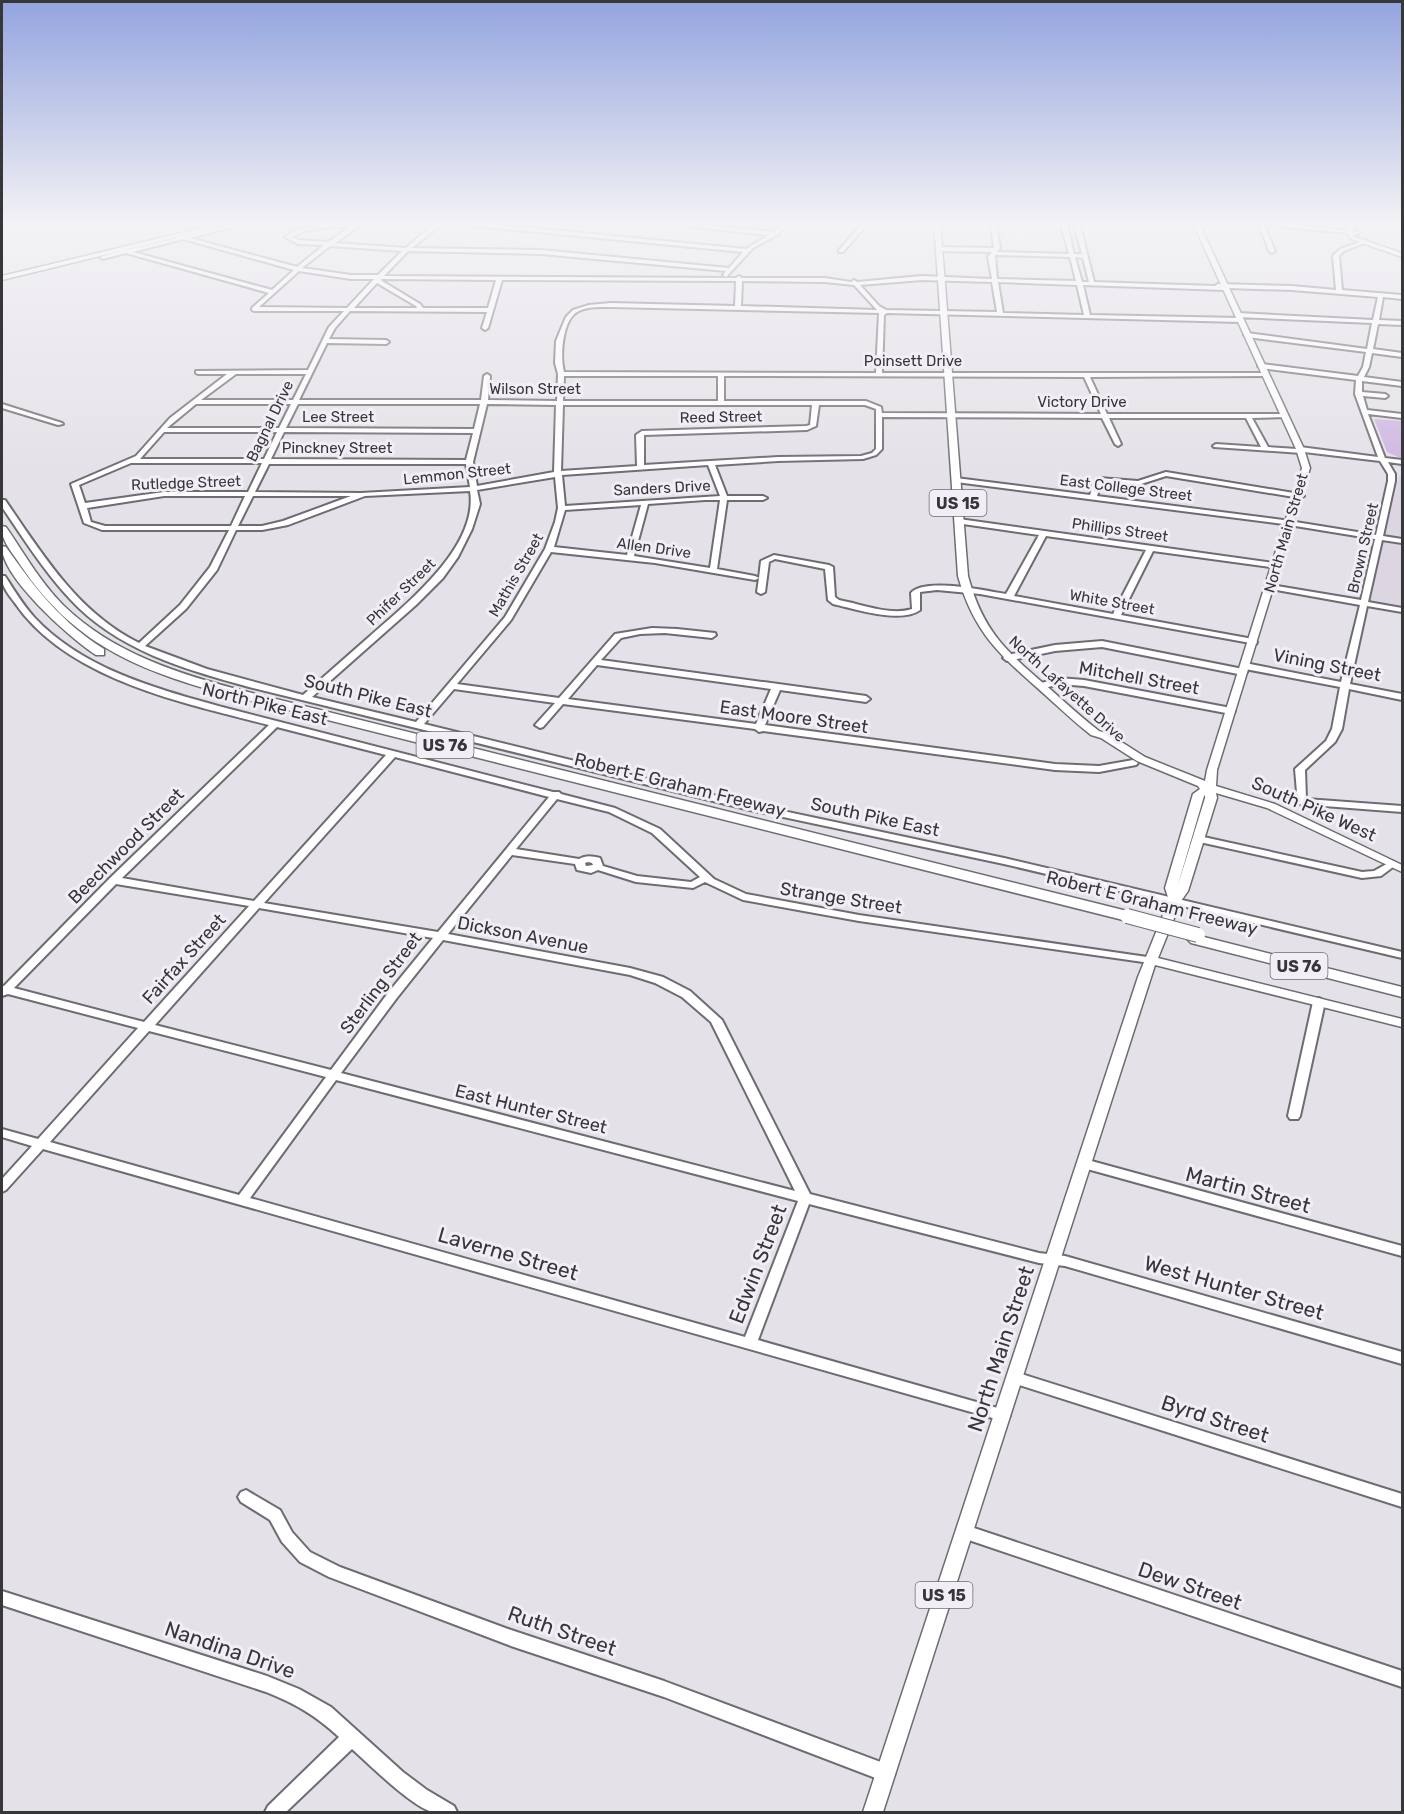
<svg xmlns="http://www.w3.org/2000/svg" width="1404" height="1814" viewBox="0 0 1404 1814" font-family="Rubik,sans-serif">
  <rect width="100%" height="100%" fill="#e5e1e8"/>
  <!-- built -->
  <polygon fill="#dcd5e2" points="1399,476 1402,476 1402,608 1369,602"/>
  <!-- green -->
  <polygon fill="#cfb6e2" points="1374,419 1402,421 1402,459 1387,452"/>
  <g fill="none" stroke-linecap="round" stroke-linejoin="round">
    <defs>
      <g id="minor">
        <path d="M245,221h10l-65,17 107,29 27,-22 -26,-1 -13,-7c19,-15 48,-14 70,-13l5,-3h6l-31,22 71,5 31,-27h21l288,28 23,-14 -129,-14h21l113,11 12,-11h5l-14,14 -24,13 -27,29 -3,-2 3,-4 -185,-17 -133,-3 -24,25 352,2 3,-2 3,2h83l26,4 3,-2 3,2 65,-6 70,3 -4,-22 4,-5 -53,-1 -3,-2 3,-2 55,1 -4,-27h6l4,27 -3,4 72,2 -9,-33h6l8,33h8l-9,-33h6l15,61 121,4 3,-2 74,2 44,4 -3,-34 7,-7 27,-9v2l-23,9 -5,5 3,34 60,5v4l-19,-2 -4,23 23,1v4l-24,-1 -5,25 29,4v4l-30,-4 -3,14 -5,10 38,5v4l-40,-5v11l23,2 3,2 -3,2 -22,-2 4,14 35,4v4l-34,-4 17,44 17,2v4l-14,-2 7,12v7l-12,55 19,3v4l-20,-3 -14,62 34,6v4l-35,-6 -17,78 52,10v6l-53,-11 -7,40 -7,13 -30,28 1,29 96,7v6l-104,-8 -3,-35 31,-28 6,-12 8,-42 -95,-18 -4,-3 4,-3 96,19 19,-77 -89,-16 -4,-2 4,-2 90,15 14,-61 -92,-15 -327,-42 -4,-2 4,-2 134,17 4,-12 5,-5 39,3 28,-9 134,22 4,2 -4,2 -134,-22 -28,9 -34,-3 -3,2 -4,12 186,24 93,15 12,-54v-7l-8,-13 -76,-9 -3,1 -87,-6 -1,-1 3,-2 45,3 -15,-29h-137l12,26 -3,2 -3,-2 -13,-26 -220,-1v32l-6,6 -13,4 -85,2 -63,4 12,31h36l4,2 -4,2h-36l-10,69 38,7 4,2 2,-17 13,-6 55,10 4,2 2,30 4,3c22,4 51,16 73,9l-1,-16c13,-16 76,-2 95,1l33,-59 -83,-12 -1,-2 4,-2 322,45v4h-3l-125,-17 -32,64 132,24 4,3 -1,2 -276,-50 -43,-4 -17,2v18c-19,14 -65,-1 -87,-6l-5,-4 -3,-31 -50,-10 -6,3 -4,30 -4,2 -4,-2 2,-14 -4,2 -100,-17 -104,-11 -40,68 -54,64 102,14 56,-64 37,-6 25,1 38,4 1,2 -4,3 -47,-5 -25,1 -19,4 -20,22 265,36 4,3 -4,3 -86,-12 -15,35 290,39 44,2 34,-6 5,3 -2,2 -37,7 -44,-2 -292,-39 -4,1 -4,-3 -192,-25 -20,23 -3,1 -5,-3 20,-22 -101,-14 -30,35 326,80 254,54 398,94v6l-398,-94 -254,-54 -501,-123c-65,-18 -132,-37 -179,-88 -26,-28 -47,-61 -68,-92v-7h3c38,55 72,112 134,143l41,-38 30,-38 19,-37h-127l-18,-7 -13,-39 65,-28 34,-38 57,-44h-29l-2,-1v-2l112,-1 21,-43 15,-16h-90l-2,-1v-2l17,-15 -143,-40 -23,6 -3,-2 20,-6 -1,-2 7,1 51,-12 -3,-2 3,-2 6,2zM443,223l300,29 -14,16 -188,-18 -129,-2zM329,227h22l-23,15 -29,-2 -7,-3 12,-6zM183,239l111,31 -22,20 -139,-38zM330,246l72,5 -24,24h-27l-49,-7zM995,255l75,2 6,24 -79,-2zM1075,257l8,1 6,24h-7zM299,271l52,8h23l-27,29 -88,-1zM381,279l115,1 -8,28h-65l-3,-4 -38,-23zM502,280l234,1 -1,25 -124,-3 -22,2 -16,5 -7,7 -10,24 -1,22 3,11 -1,27 -69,-1 2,-24 -3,-2 -3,2 -3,24h-182l28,-57 59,1 3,-2 -3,-2 -57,-1 6,-11 15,-17 137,1 -5,16 3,2 3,-2zM922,280l70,2 5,30 -111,-2 -7,-4 -19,-21zM742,281l83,1 29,3 23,25 -136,-4zM998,282l79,3 7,30 -81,-2zM377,283l39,23 1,2h-63zM1083,285l142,5 3,-2 64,2 86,7 -5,23 -135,-7 -3,2 3,2 134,6 -5,26 -120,-16 -3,2 3,2 119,15 -3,15 -5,9 -97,-12 -3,2 3,2 95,12 -1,14 23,63 -78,-10 -3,2 -29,-2 -16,-29 35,-1 1,-1 -3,-2h-178l-17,-37 177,-1 1,-1 -3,-2h-383l2,-58 3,-2 353,9 3,-2 -3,-2 -150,-3zM611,307l268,6 -3,60 -312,-1c-4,-15 -2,-51 13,-60 10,-6 23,-5 34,-5zM236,374h70l-13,26h-92zM564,376h154v25h-155zM724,376l360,1 17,37 -219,-1 -1,-6 -15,-6h-142zM196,404h95l-12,24h-112zM298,404h182l-6,25 -188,-1zM487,404l69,1 -2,67 -77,14 -4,-24zM563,405h249l-2,20 -4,1 -164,5 -6,4 1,31 -76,5zM819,405h46l11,4v40l-4,4 -11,3 -83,1 -134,8v-30l163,-5 9,-4zM164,432h113l-13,27h-124zM284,432l189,1 -7,27 -195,-1zM131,463h131l-14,29h-84l-79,11 -6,-18zM269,464h197l4,23 -109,6 -106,-1zM708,465l12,31 -155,10 -3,-31zM555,477l3,31 -3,14 -10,27 -40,68 -89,105 -104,-25 104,-92 27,-27 15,-21 14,-28 8,-25 -3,-14zM470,491c9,56 -64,113 -101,146 -22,19 -44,39 -66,58l-96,-26 -62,-23 41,-37 31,-39 19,-40h26l26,-5 77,-29zM164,496h81l-14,30h-126l-14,-4 -4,-14zM253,496h98l-68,25 -21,5h-24zM705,500h15l-10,68 -76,-12 14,-52zM641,505l-14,50 -73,-8 11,-37zM1046,536l100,14 -33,64 -99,-18zM597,665l174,24 -15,35 -188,-25z"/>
        <polygon points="865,221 870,221 843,252 839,252 839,250"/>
        <polygon points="1242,221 1263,221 1360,232 1357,234 1264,225 1275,251 1272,253 1269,251 1259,224"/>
        <polygon points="2,404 62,423 63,424 58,425 2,408"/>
        <path d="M2,576h3c9,14 18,29 29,41 48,52 123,72 188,90l331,85h6l2,2 54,14 45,21 54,50 32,15 113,21 295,43 1,2 -1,2 -4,1 -291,-42 -116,-21 -38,-18 -12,6 -57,-6 -38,-12 -7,3 -14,-3 -2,-6 -63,-9 -64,79 182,34 33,9 27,14 32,29 88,174 229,59 26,3 337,96v12l-337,-98 -26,-3 -230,-59 -51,136 250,71 2,4 -2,4 -5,2 -960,-272 -37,41 -4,2v-13l30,-33 -30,-9v-8l36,10 100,-111 -130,-34 -6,2v-10h2l106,-108 159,-153c-85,-22 -201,-45 -254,-122 -6,-8 -14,-17 -13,-27zM277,727l109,28 -132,146 -132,-23zM395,757l154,40 -111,135 -174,-29zM557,799l52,13 43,21 48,44 -9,5 -54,-6 -34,-10 -3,-8c-8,-2 -14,-3 -21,1l-63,-10zM588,862l4,1 1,2 -7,1 -1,-3zM116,884l133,22 -105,116 -130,-34zM259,908l174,30 -45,55 -57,77 -176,-45zM443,940l187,35 25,8 27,14 29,25 84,169 -454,-118 55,-74zM149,1031l177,46 -87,118 -189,-53zM336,1080l462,121 -53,136 -495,-139z"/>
        <polygon points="1102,641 1243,669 1247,672 1243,675 1102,647 1055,651 1007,661 1003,658 1007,655 1055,645"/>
        <polygon points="1059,678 1084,680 1231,708 1235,711 1231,714 1084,686 1059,684 1041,689 1037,686 1038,684"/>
        <polygon points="1199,836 1362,872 1374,871 1392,861 1397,864 1381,876 1362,878 1195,841 1194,839 1195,837"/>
        <polygon points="1319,998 1325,1002 1300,1116 1298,1119 1290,1119 1288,1116 1313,1002"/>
        <polygon points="1084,1159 1402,1246 1402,1256 1080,1167 1078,1164 1080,1161"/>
        <polygon points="1015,1372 1402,1494 1402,1507 1010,1382 1008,1378 1010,1374"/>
        <polygon points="246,1490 280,1510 292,1532 310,1552 340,1567 511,1630 664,1681 886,1764 892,1767 895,1773 892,1779 886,1782 664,1697 511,1646 329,1577 300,1562 282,1542 270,1520 241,1502 238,1497 241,1492"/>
        <polygon points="965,1525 1402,1671 1402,1687 960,1537 957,1532 960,1527"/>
        <path d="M2,1591l265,85 32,13 32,18 72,65 24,18 27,16 3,6c-8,0 -17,2 -24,0 -20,-4 -64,-48 -81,-63l-66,63h-21l3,-6 71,-69c-24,-22 -43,-33 -73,-45l-264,-87z"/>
      </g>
      <g id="major">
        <polygon points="231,221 243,221 2,280 2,276"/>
        <path d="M934,221h6l28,355c15,56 39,76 82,113 16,14 32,29 49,42l10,3 36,23 60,24 2,-11 95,-302 -6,-19 -104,-228h6l106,228 6,19 -93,302 -1,16 59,18 127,61v7l-135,-64 -51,-15 1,5 -29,93 -7,10 -23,57 244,61v8l-247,-62 -272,847h-20l275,-835 31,-77 -4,-12 28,-94 7,-5 -2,-3 -61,-25 -36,-23 -10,-3c-17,-13 -32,-28 -48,-42 -43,-38 -69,-60 -85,-117zM1205,795v3l-28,90 27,-92z"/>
        <polygon points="1350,221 1356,221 1353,233 1355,237 1402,253 1402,257 1351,239 1347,233"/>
      </g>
      <g id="highway">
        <path d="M2,526l4,1c18,26 34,55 57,78 50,49 119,70 185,87l879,219 8,5 -8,5 -887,-223c-94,-25 -163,-49 -219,-132 -8,-13 -21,-26 -19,-40z"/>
        <path d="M2,546l4,1c28,40 56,76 98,102v6h-8c-26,-17 -96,-79 -94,-109z"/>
        <polygon points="1196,935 1402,987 1402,997 1191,943 1188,940 1191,937"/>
      </g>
    </defs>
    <!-- minor casing -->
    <use href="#minor" stroke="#6f6b72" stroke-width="4"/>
    <!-- major casing -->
    <use href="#major" stroke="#6f6b72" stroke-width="3"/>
    <!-- highway casing -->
    <use href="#highway" stroke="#6f6b72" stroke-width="3"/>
    <!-- minor -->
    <use href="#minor" fill="#fff" fill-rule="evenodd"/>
    <!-- major -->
    <use href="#major" fill="#fff" fill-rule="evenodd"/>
    <!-- highway -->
    <use href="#highway" fill="#fff" fill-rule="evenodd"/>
    <defs>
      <polyline id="highway-bridge" points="1127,916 1198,935"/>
    </defs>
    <!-- highway-bridge casing -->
    <use href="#highway-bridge" stroke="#6f6b72" stroke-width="16" stroke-linecap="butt"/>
    <!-- highway-bridge -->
    <use href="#highway-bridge" stroke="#fff" stroke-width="14"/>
  </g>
  <!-- sky -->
  <linearGradient id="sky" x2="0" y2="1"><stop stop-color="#93a4df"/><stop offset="0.47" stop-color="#f3f2f5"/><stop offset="1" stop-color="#f3f2f5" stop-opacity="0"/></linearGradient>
  <rect width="1404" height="475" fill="url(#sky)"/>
  <g text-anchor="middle" stroke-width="6" stroke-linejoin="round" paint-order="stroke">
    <!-- far-street labels -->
    <g font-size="15" fill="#373639" stroke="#f2eef5">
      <text x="913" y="366">Poinsett Drive</text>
      <text x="535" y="394">Wilson Street</text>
      <text x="1082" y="407">Victory Drive</text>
      <text x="338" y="422">Lee Street</text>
      <text transform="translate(721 417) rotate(-1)" y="5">Reed Street</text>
      <text transform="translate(270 421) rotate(-64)" y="5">Bagnal Drive</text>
      <text x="337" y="453">Pinckney Street</text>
      <text transform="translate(457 474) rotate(-6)" y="5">Lemmon Street</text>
      <text transform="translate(186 483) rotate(-2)" y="5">Rutledge Street</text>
      <text transform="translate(662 488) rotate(-3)" y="5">Sanders Drive</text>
      <text transform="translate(1126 488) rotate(7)" y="5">East College Street</text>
      <text transform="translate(1120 530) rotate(8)" y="5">Phillips Street</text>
      <text transform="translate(1286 533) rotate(-74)" y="5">North Main Street</text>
      <text transform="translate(654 548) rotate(8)" y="5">Allen Drive</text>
      <text transform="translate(1363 548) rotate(-77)" y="5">Brown Street</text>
      <text transform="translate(516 575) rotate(-60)" y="5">Mathis Street</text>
      <text transform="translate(401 592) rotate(-44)" y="5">Phifer Street</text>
      <text transform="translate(1112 602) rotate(10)" y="5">White Street</text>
      <text transform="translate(1067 689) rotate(42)" y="5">North Lafayette Drive</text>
    </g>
    <!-- shield labels -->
    <g fill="#f2eef5" stroke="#6f6d71" stroke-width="1.5">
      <rect x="929.5" y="490" width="57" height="26" rx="4.5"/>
      <rect x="416.5" y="732" width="57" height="26" rx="4.5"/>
      <rect x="1270.5" y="953" width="57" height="26" rx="4.5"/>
      <rect x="915.5" y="1582" width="57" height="26" rx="4.5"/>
    </g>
    <g font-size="16" font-weight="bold" fill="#373639">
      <text x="958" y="509">US 15</text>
      <text x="445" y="751">US 76</text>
      <text x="1299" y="972">US 76</text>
      <text x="944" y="1601">US 15</text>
    </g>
    <!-- street labels -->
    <g font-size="18" fill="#373639" stroke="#f2eef5">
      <text transform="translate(1327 665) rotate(11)" y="6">Vining Street</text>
      <text transform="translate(1139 678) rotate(10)" y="6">Mitchell Street</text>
      <text transform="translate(368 696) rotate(14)" y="6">South Pike East</text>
      <text transform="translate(265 704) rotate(14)" y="6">North Pike East</text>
      <text transform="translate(794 717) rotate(8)" y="6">East Moore Street</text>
      <text transform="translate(680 785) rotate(14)" y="6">Robert E Graham Freeway</text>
      <text transform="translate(1314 809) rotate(24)" y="6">South Pike West</text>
      <text transform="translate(875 817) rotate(12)" y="6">South Pike East</text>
      <text transform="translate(126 846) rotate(-45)" y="6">Beechwood Street</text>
      <text transform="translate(841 898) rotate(9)" y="6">Strange Street</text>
      <text transform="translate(1152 903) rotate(14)" y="6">Robert E Graham Freeway</text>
      <text transform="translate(523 935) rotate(11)" y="6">Dickson Avenue</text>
      <text transform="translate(184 959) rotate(-48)" y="6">Fairfax Street</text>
      <text transform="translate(381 983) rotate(-53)" y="6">Sterling Street</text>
      <text transform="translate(531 1109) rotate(14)" y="6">East Hunter Street</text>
    </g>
    <!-- near-street labels -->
    <g font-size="21" fill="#373639" stroke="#f2eef5">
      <text transform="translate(1248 1190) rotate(15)" y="7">Martin Street</text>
      <text transform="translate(508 1254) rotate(16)" y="7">Laverne Street</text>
      <text transform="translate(758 1264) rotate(-69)" y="7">Edwin Street</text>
      <text transform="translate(1234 1288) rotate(16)" y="7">West Hunter Street</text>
      <text transform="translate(1001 1349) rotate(-72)" y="7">North Main Street</text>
      <text transform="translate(1215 1419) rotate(18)" y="7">Byrd Street</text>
      <text transform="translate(1190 1586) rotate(19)" y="7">Dew Street</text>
      <text transform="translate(562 1631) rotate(19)" y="7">Ruth Street</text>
      <text transform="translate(230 1650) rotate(19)" y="7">Nandina Drive</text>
    </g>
  </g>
  <!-- border -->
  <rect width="1404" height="1814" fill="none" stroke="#373639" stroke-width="6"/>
</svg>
